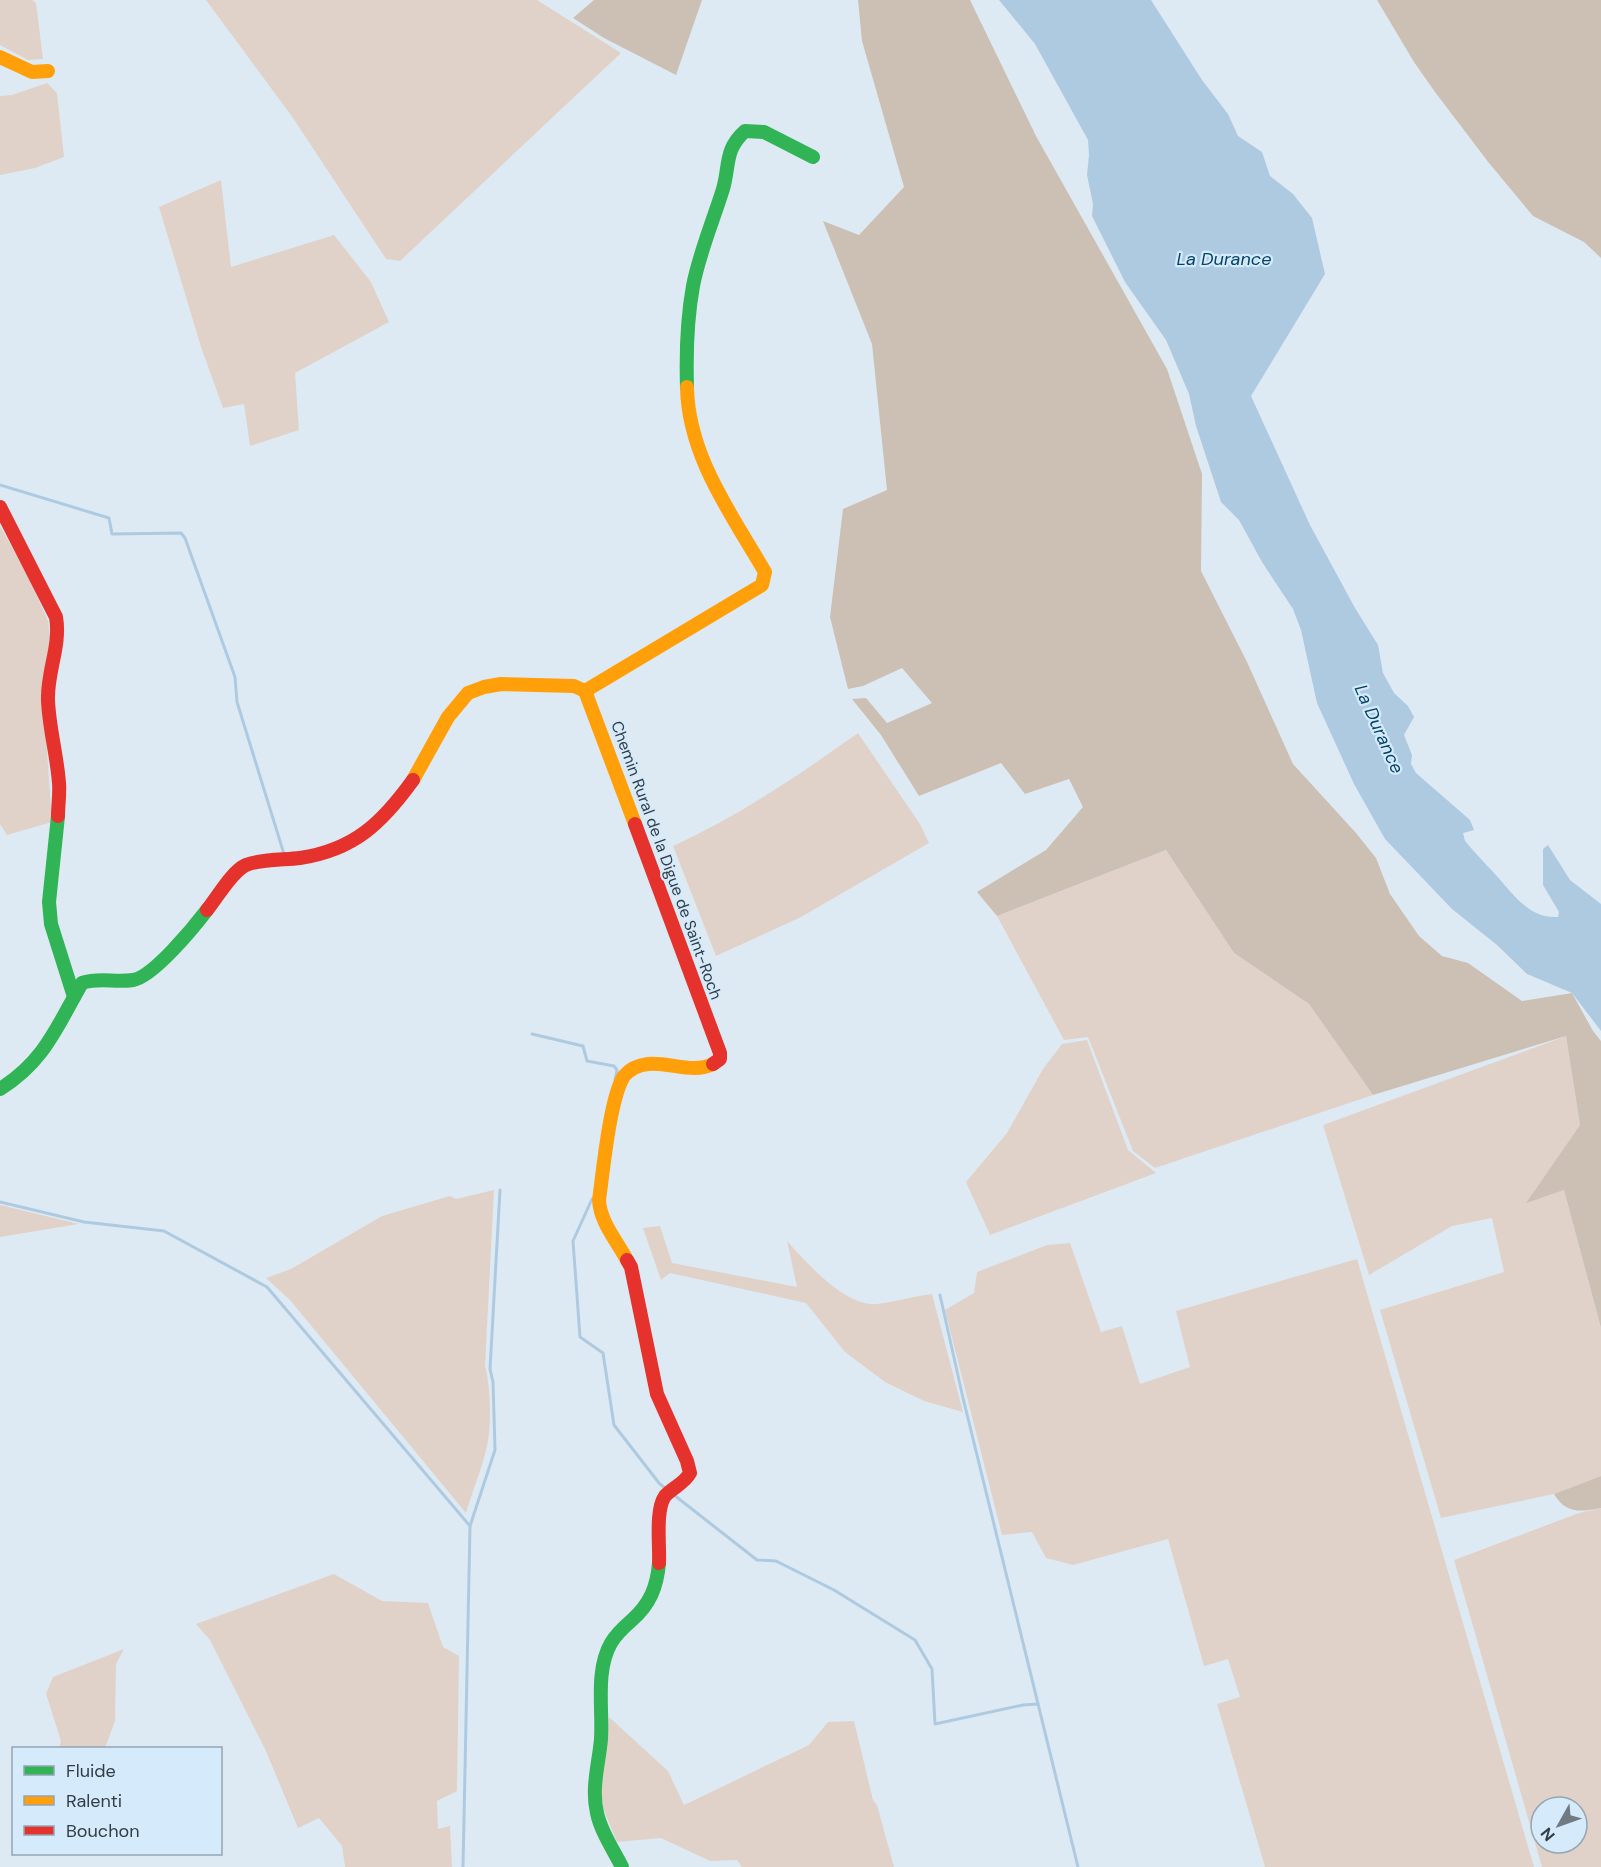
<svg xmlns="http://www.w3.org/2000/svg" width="1601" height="1867" viewBox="0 0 1601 1867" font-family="'DM Sans',sans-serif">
  <rect width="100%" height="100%" fill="#deeaf3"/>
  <!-- green -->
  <g fill="#e0d2c9" fill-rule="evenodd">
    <polygon points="0,0 32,0 36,3 43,59 28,60 0,45"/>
    <polygon points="206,0 537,0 621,53 400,261 386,259 293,118"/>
    <polygon points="47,83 57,93 64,157 35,168 0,175 0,96 12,95"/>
    <polygon points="221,180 231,267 334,235 371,282 389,322 295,373 299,430 250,446 244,404 223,408 201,347 159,207"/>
    <polygon points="0,526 29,578 48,621 50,637 43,693 52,822 7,835 0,824"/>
    <path d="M858,733l62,91 9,19 -128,74 -85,39 -43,-110c66,-30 126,-71 185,-113z"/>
    <polygon points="1166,850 1234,953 1309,1004 1373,1095 1155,1168 1133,1151 1088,1037 1064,1040 997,916"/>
    <polygon points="1566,1036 1580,1125 1527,1202 1564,1190 1601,1328 1601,1476 1554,1494 1441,1518 1380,1310 1504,1272 1492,1218 1452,1226 1369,1275 1323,1125"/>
    <polygon points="1087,1040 1128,1150 1156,1173 990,1235 966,1182 1007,1133 1043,1069 1062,1044"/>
    <path d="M494,1190l-9,176c6,21 7,63 1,84 -5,21 -14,42 -20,63l-176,-213 -24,-22 25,-9 91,-53 68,-20 6,3z"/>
    <polygon points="0,1205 79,1224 0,1237"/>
    <path d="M660,1226l12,37 125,24 -10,-46c19,21 58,66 90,63 18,-2 37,-8 55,-10l31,118 -39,-11 -39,-19 -40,-30 -39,-49 -136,-30 -9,7 -18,-52z"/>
    <polygon points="1070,1243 1101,1332 1122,1326 1140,1384 1190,1367 1176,1311 1357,1259 1534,1867 1265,1867 1217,1704 1240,1697 1228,1659 1204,1666 1168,1539 1073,1565 1046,1558 1032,1532 1002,1535 945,1310 974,1293 977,1272 1047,1245"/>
    <path d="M1601,1508v359h-59l-88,-307 125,-47zM1541,1807h36v36h-36z"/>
    <polygon points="334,1574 382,1601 428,1603 443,1647 459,1656 457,1791 437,1801 438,1829 450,1826 452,1867 345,1867 342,1846 319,1818 298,1828 265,1749 210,1640 196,1624"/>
    <polygon points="124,1649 116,1664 115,1721 105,1748 59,1748 61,1741 46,1694 53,1677"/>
    <polygon points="609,1717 668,1771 684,1805 809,1745 828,1722 854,1721 873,1800 877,1805 894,1867 742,1867 737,1860 710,1861 661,1838 617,1842 601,1803 600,1786"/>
  </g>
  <!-- forest -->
  <g fill="#ccbfb4">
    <polygon points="594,0 702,0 676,75 604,38 573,18"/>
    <polygon points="858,0 970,0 1036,136 1167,369 1202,474 1201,571 1247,662 1293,764 1356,833 1376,858 1390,894 1419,936 1442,956 1468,963 1522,1001 1572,993 1593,1031 1601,1041 1601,1328 1564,1190 1526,1203 1580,1125 1566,1036 1373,1095 1309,1004 1234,953 1166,850 997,916 977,892 1046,850 1083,807 1069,779 1025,794 1001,763 919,796 881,735 852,699 866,698 887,723 932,703 902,668 863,686 848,689 830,617 843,509 887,490 872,344 823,221 859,235 904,187 862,41"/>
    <polygon points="1377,0 1601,0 1601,258 1584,242 1533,216 1489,163 1435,92 1414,62"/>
    <path d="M1601,1476v32c-21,4 -35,6 -47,-14z"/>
  </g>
  <!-- water -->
  <path fill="#aecae1" d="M999,0h152l51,80 26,34 10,22 24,16 8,24 23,18 19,24 13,56 -74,122 59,129 45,83 23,37 5,28 11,20 14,13 6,11 -10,18 8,20 -1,9 5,9 54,47 4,10 -11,3 2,8c9,11 19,21 29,32 18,19 34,46 64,44l1,-5 -16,-27v-36l5,-4 22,35 31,24v127l-29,-38 -45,-19 -30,-29 -45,-36 -67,-70 -31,-55 -37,-81 -16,-73 -8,-21 -31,-47 -23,-42 -18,-18 -25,-76 -7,-32 -23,-54 -41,-58 -33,-66 1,-12 -6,-29 2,-20 -1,-15 -53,-96z"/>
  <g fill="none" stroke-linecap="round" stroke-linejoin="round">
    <!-- stream -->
    <g stroke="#aecae1" stroke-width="3">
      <polyline points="0,485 109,518 112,534 181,533 185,538 235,677 237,702 284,854"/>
      <polyline points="532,1034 583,1046 587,1061 614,1066 617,1070 615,1080"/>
      <polyline points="592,1199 573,1241 580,1337 603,1353 614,1425 659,1483 666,1489"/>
      <polyline points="0,1202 84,1222 164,1231 267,1287 470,1526 463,1867"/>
      <polyline points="940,1295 963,1398 1078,1867"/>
      <polyline points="674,1495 757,1560 776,1561 834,1590 915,1640 932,1669 935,1724 1023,1705 1038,1704"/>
      <polyline points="470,1526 495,1450 493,1382 490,1369 500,1190"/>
    </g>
    <!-- fast -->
    <g stroke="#30b455" stroke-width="14">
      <path d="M687,387c-1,-33 0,-68 6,-101 6,-32 20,-65 30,-97 7,-24 1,-39 22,-58l19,1 49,25"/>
      <polyline points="58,816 49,902 51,924 74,997"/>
      <path d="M0,1089c45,-28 57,-63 82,-106 18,-6 33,0 51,-3 20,-3 61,-53 74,-70"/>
      <path d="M622,1867c-9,-18 -21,-35 -25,-54 -6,-25 2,-50 4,-74 2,-30 -6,-68 10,-96 5,-9 13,-16 21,-23 18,-16 25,-33 27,-57"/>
    </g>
    <!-- slow -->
    <g stroke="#ff9f0a" stroke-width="14">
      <polyline points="0,57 32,72 48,71"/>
      <path d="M585,691l177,-106 3,-13c-33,-57 -77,-116 -78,-185"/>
      <polyline points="413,780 448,717 468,693 484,687 501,684 574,686 585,691 635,824"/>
      <path d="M627,1260c-10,-19 -27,-38 -28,-60 4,-28 11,-103 25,-124 6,-7 15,-11 24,-12 22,-2 45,10 65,0"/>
    </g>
    <!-- jam -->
    <g stroke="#e5322d" stroke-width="14">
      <path d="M0,507l56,110c5,29 -9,54 -8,83 1,28 9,55 11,83 1,11 -1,22 -1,33"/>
      <polyline points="635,824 720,1053 720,1059 713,1064"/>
      <path d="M207,910c10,-12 25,-39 39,-45 14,-6 39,-5 54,-7 54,-8 82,-35 113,-78"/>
      <path d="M627,1260l4,7 26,127 30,67 3,12c-6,11 -17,14 -25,23 -10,14 -5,50 -6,67"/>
    </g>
  </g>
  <g text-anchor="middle" stroke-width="4.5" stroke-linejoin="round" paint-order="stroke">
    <!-- street labels -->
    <g font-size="16" fill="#333d46" stroke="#d5ebfc">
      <text transform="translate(667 860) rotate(70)" y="6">Chemin Rural de la Digue de Saint-Roch</text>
    </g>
    <!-- water labels -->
    <g font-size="18" font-style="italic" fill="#044267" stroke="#d5ebfc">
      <text x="1224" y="265">La Durance</text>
      <text transform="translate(1379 729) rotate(66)" y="6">La Durance</text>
    </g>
  </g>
  <!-- legend -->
  <rect x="12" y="1747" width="210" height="108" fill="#d5ebfc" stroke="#94a5b3" stroke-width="1.5"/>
  <rect x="24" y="1766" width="30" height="9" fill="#30b455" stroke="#94a5b3" stroke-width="1.5"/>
  <text x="66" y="1777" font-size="18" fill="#333d46">Fluide</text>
  <rect x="24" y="1796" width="30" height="9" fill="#ff9f0a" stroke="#94a5b3" stroke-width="1.5"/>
  <text x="66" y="1807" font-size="18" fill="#333d46">Ralenti</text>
  <rect x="24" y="1826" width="30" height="9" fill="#e5322d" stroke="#94a5b3" stroke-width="1.5"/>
  <text x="66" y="1837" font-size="18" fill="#333d46">Bouchon</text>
  <!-- north arrow -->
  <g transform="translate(1559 1825) rotate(230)"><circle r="28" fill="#d5ebfc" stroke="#94a5b3" stroke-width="1.5"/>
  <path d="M0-4.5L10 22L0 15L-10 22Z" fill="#6f7a83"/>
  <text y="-9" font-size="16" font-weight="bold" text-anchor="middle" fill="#333d46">N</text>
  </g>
</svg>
